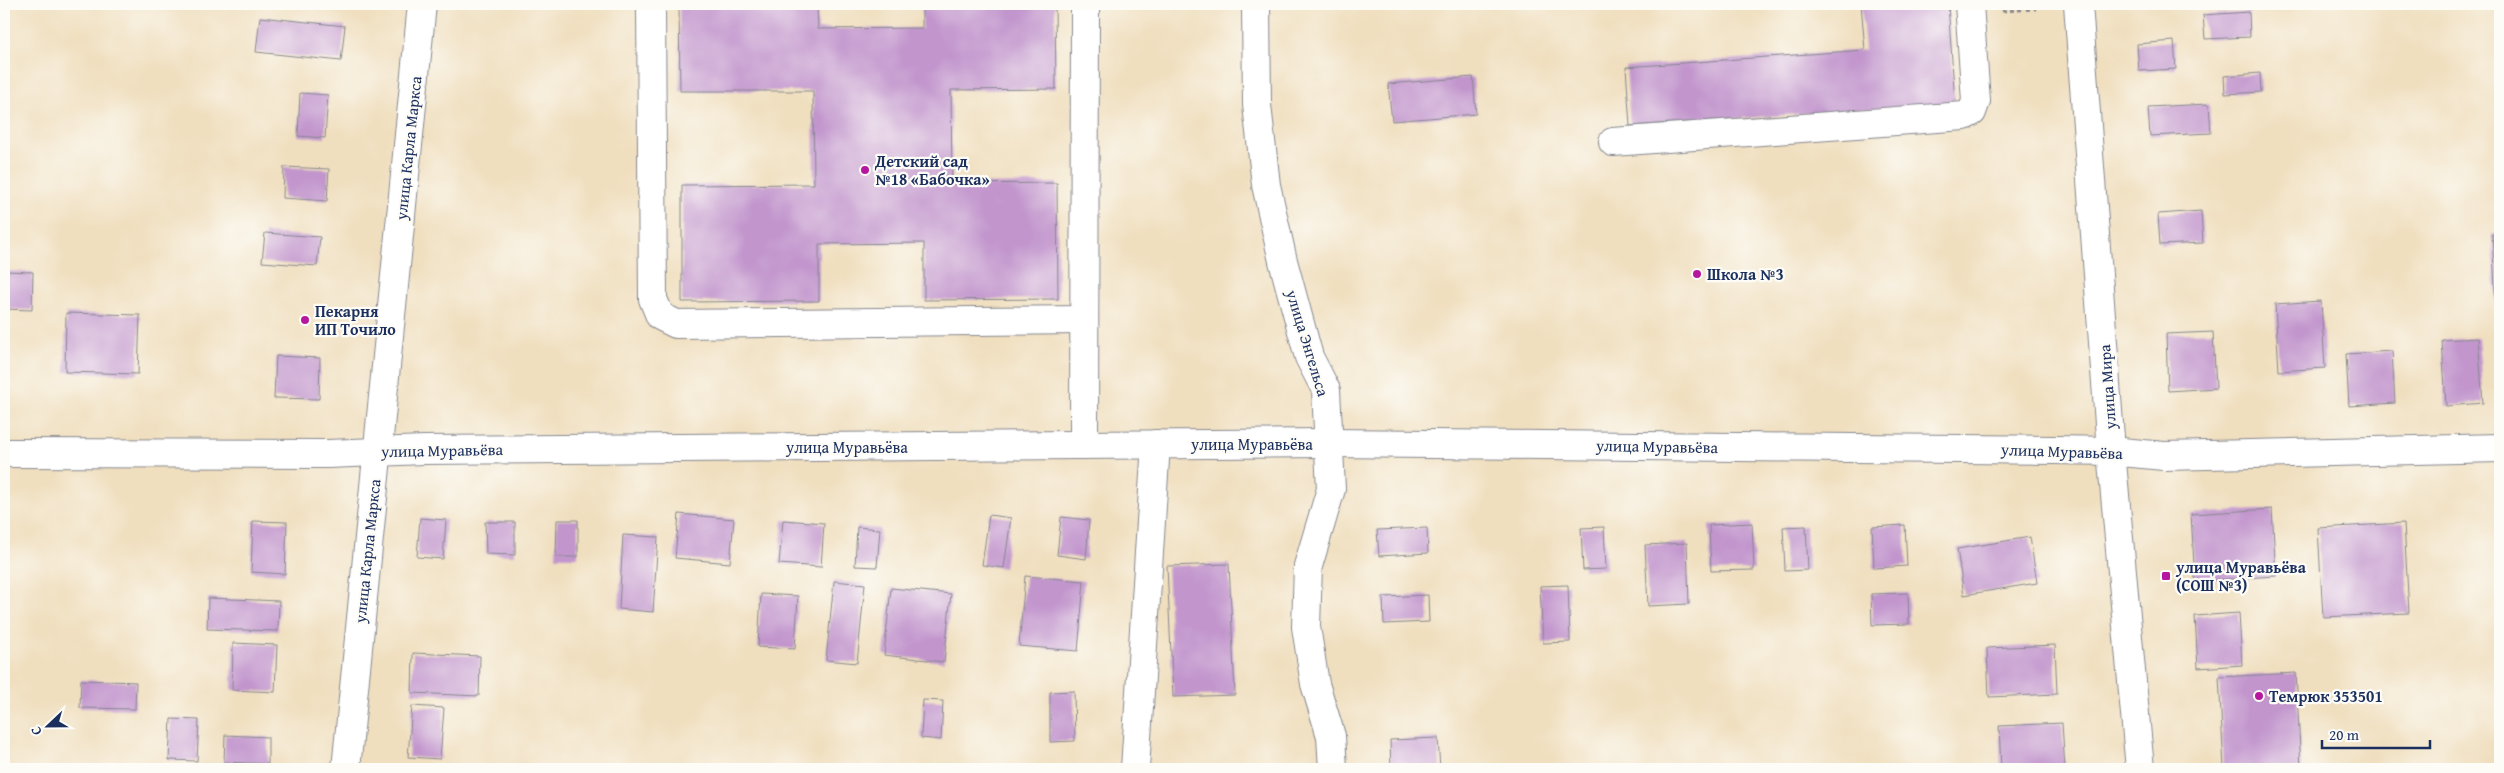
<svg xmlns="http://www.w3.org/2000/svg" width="2504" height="773" viewBox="0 0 2504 773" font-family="'Gentium Book Plus',serif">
  <rect width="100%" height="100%" fill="#fdfcf7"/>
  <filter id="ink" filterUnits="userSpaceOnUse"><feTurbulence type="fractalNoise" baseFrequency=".02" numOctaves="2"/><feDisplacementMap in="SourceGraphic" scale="10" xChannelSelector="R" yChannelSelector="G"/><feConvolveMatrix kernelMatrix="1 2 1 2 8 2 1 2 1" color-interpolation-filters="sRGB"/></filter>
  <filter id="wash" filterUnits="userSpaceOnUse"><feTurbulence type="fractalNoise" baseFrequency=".0096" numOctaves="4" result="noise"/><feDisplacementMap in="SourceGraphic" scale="20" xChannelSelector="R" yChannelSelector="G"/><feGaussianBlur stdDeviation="1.12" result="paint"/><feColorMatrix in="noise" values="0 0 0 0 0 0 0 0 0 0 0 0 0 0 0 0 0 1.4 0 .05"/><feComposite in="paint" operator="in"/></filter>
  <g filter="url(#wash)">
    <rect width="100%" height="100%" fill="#f0dfbf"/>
    <g id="blocks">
      <!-- building -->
      <g fill="#c296cd">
        <polygon points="679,4 817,4 818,29 922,28 922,4 1055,4 1056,89 951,90 952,184 1057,183 1058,299 924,300 924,243 819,244 819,301 682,302 682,185 814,184 813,91 680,91"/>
        <polygon points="1861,4 1948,4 1955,103 1630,126 1626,67 1865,50"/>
        <polygon points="2249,12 2250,37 2205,39 2203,15"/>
        <polygon points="260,17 345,26 341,61 256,52"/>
        <polygon points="2174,41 2176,69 2139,71 2137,44"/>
        <polygon points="2260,73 2261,92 2225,94 2224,76"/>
        <polygon points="1473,77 1476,114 1392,121 1388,84"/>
        <polygon points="300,93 328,95 325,138 298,136"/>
        <polygon points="2209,104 2211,133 2150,136 2148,107"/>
        <polygon points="284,167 329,169 327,201 283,198"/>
        <polygon points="2201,211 2203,243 2160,245 2158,214"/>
        <polygon points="265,233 320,237 317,266 262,262"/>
        <polygon points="2492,234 2500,234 2500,304 2496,305"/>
        <polygon points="4,271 33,272 32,310 4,309"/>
        <polygon points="2321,301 2325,368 2279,371 2275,304"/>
        <polygon points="66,313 140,315 138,374 65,372"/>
        <polygon points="2213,332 2216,388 2168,391 2166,334"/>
        <polygon points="2478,338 2483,403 2446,406 2442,340"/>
        <polygon points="2392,351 2395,403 2349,406 2346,354"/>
        <polygon points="276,356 320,358 319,399 274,398"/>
        <polygon points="2272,509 2276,576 2195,581 2191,514"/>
        <polygon points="679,514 734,519 730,563 675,558"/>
        <polygon points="989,515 1011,518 1004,568 982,565"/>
        <polygon points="1061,517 1089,520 1086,559 1057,555"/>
        <polygon points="420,518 446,520 443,559 417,557"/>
        <polygon points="557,520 578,520 578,557 556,557"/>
        <polygon points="783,520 824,523 821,567 779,564"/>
        <polygon points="253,521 287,522 285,574 251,572"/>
        <polygon points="485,522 515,522 515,555 486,554"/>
        <polygon points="1752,523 1754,570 1711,571 1709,525"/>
        <polygon points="2404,523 2409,613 2323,617 2318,528"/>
        <polygon points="1905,525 1907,566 1874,568 1872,527"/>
        <polygon points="1806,526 1808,570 1785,571 1783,527"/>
        <polygon points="857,527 880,529 877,567 855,566"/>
        <polygon points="1604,527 1606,569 1583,570 1581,528"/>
        <polygon points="1427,528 1428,553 1379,556 1377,530"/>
        <polygon points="623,535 658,537 653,612 619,609"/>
        <polygon points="2030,537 2037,583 1964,595 1957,549"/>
        <polygon points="1687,543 1689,604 1648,606 1645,545"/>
        <polygon points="1229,564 1235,695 1173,697 1167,566"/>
        <polygon points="1025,576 1084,581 1078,651 1019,646"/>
        <polygon points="834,581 865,584 857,663 826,660"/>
        <polygon points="1568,585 1570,642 1543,643 1540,586"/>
        <polygon points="891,588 951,594 944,662 884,655"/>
        <polygon points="1908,593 1909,624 1872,625 1871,594"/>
        <polygon points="761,594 798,596 795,649 758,647"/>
        <polygon points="1428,595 1429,622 1384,624 1383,597"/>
        <polygon points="208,598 279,601 278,631 207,629"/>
        <polygon points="2239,613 2242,665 2198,668 2195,616"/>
        <polygon points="233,643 277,645 275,692 232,690"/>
        <polygon points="2055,645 2057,694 1989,697 1987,648"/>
        <polygon points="413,653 480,656 479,696 412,693"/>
        <polygon points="2296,673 2301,769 2224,769 2219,677"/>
        <polygon points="81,680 136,682 135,709 80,708"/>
        <polygon points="1074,691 1075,741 1050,742 1050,692"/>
        <polygon points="923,700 943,701 941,740 921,738"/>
        <polygon points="412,706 444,708 440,759 408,757"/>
        <polygon points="171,719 199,720 197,761 169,760"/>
        <polygon points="2062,723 2065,769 2001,769 1999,726"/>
        <polygon points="225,735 268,737 268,764 224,762"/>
        <polygon points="1438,738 1440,769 1391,769 1390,740"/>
      </g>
    </g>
  </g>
  <g filter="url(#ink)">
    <use href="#blocks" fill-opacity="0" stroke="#86878e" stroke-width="1"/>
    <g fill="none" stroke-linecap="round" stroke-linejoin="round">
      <defs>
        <g id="minor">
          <polyline points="651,4 653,299 660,316 676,324 1084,320"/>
          <polyline points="1256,4 1257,105 1266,185 1283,261 1309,357 1326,390 1331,489 1308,566 1306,627 1315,684 1331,736 1333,769"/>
          <polyline points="2078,4 2111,451 2140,769"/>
          <polyline points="1613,142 1964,116 1972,112 1976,101 1969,4"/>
          <polyline points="1084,445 1085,4"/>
          <polyline points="4,453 328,454 424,450 1329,443 2055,450 2111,451 2164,456 2500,448"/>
          <polyline points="346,769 422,4"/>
          <polyline points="1135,769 1156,444"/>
        </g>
      </defs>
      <!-- minor casing -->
      <use href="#minor" stroke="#86878e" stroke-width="30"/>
      <!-- path -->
      <polyline stroke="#86878e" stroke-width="3" stroke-dasharray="4 4" stroke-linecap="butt" points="2002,11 2036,9"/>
      <!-- minor -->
      <use href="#minor" stroke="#fff" stroke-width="28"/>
    </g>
  </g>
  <!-- markers -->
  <g fill="#b5179e" stroke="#fdfcf7" stroke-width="2">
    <circle cx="865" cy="170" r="5"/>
    <circle cx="1697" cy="274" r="5"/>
    <circle cx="305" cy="320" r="5"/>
    <rect x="2161" y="571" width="10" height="10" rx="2.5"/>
    <circle cx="2259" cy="696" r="5"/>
  </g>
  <g text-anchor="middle" stroke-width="4.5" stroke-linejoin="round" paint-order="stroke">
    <!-- street labels -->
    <g font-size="16" fill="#1b2f5e" stroke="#fdfcf7">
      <text transform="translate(408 148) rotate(-84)" y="6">улица Карла Маркса</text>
      <text transform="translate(1308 343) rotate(73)" y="6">улица Энгельса</text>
      <text transform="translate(2107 387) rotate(-94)" y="6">улица Мира</text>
      <text x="1252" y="450">улица Муравьёва</text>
      <text transform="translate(1657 446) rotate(1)" y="6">улица Муравьёва</text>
      <text x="847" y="453">улица Муравьёва</text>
      <text transform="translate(442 450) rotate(-1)" y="6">улица Муравьёва</text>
      <text transform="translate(2062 451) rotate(2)" y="6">улица Муравьёва</text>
      <text transform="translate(367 551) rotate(-84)" y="6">улица Карла Маркса</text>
    </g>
    <!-- poi labels -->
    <g font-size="16" font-weight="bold" fill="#1b2f5e" stroke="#fdfcf7" text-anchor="start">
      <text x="875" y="167">Детский сад<tspan x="875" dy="18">№18 «Бабочка»</tspan></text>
      <text x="1707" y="280">Школа №3</text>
      <text x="315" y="317">Пекарня<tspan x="315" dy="18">ИП Точило</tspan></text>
      <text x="2176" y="573">улица Муравьёва<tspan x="2176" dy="18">(СОШ №3)</tspan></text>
      <text x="2269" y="702">Темрюк 353501</text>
    </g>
  </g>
  <!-- margin -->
  <rect width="2504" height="773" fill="none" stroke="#fdfcf7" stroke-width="20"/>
  <!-- north arrow -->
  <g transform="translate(48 726) rotate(248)" stroke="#fdfcf7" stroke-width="4" paint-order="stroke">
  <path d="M0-4L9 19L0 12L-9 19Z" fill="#1b2f5e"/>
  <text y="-8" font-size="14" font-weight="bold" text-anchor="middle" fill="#1b2f5e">С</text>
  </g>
  <!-- scale -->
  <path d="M2322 740v8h108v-8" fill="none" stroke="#1b2f5e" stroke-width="2.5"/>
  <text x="2329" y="740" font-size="15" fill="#1b2f5e" stroke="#fdfcf7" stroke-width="4" paint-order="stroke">20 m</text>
</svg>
